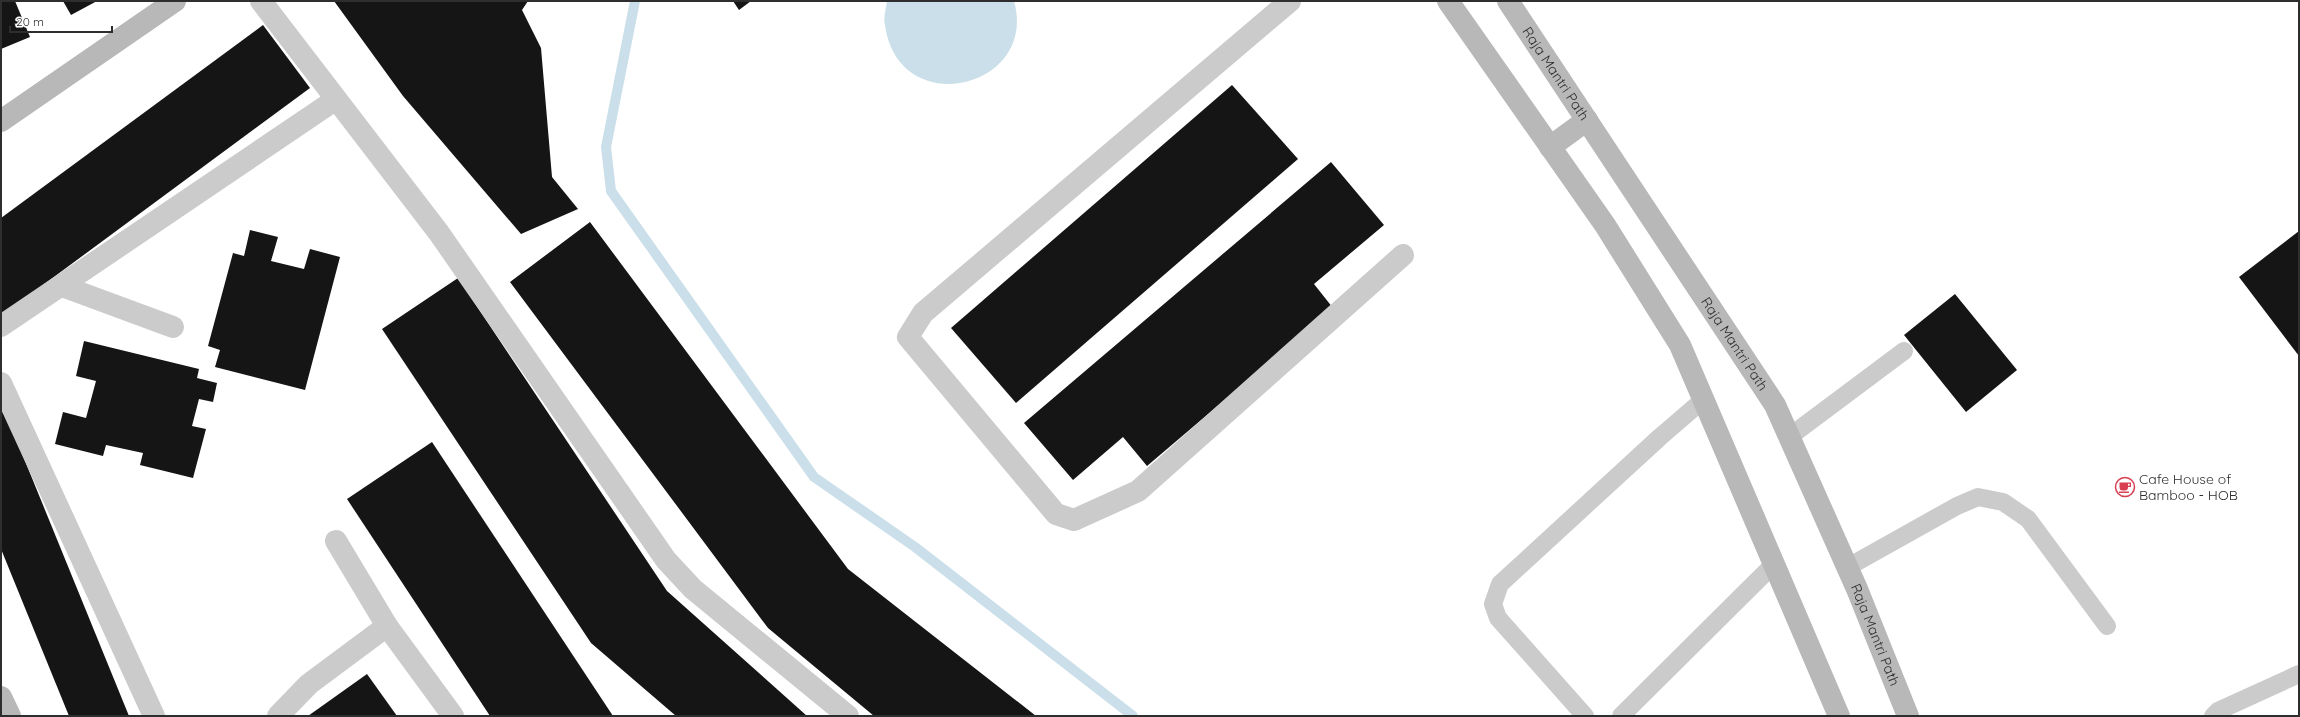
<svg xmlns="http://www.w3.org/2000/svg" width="2300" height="717" viewBox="0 0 2300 717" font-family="Quicksand,sans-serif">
  <rect width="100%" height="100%" fill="#fff"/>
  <!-- water -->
  <path fill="#cadfe9" d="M887,1h127c25,88 -116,121 -129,24 -2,-7 1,-16 2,-24z"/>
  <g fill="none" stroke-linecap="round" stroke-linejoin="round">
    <!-- stream -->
    <polyline stroke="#cadfe9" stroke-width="10" points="635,1 606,147 611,191 814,477 915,547 1133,716"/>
  </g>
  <!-- building -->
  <g fill="#151515">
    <polygon points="1,1 15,1 30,37 1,49"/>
    <polygon points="63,1 97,1 71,15"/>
    <polygon points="334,1 528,1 522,10 541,48 552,177 578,209 521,234 403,96"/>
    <polygon points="733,1 751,1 739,10"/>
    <polygon points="263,25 310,88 1,316 1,218"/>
    <polygon points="1232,85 1298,159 1016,403 951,328"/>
    <polygon points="1331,162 1384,225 1314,284 1333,308 1147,466 1123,437 1073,480 1024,423"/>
    <polygon points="590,222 848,569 1036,716 874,716 768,628 510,282"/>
    <polygon points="250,230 278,237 271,261 304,269 310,249 340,257 305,390 215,367 220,350 208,346 233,253 244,256"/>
    <polygon points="2299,231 2299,356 2239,277"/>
    <polygon points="458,278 667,591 807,716 676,716 591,643 382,329"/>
    <polygon points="1955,294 2017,370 1966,412 1904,335"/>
    <polygon points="84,341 199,369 197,378 217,383 213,402 199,399 192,426 206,429 193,478 140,465 143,453 106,445 103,456 55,444 63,412 86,418 96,381 76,376"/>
    <polygon points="1,402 129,716 69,716 1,549"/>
    <polygon points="432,442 613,716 490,716 347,499"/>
    <polygon points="367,674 397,716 308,716"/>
  </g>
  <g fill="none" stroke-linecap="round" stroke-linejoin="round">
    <!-- lane -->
    <g stroke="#cbcbcb" stroke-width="18">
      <polyline points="1789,437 1904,351"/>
      <polyline points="1848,567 1957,506 1978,497 2003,502 2028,519 2107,626"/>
      <polyline points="1585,716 1498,618 1493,604 1500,584 1660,437 1703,400"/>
      <polyline points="1621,716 1774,564"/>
      <polyline points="2213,716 2218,711 2299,674"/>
    </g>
    <!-- street -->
    <g stroke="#cbcbcb" stroke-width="22">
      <polyline points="261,1 439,233 666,560 693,589 848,716"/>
      <polyline points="1290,1 923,313 908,337 1056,514 1074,520 1138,491 1403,255"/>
      <polyline points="62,286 173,327"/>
      <polyline points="1,326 335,100"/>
      <polyline points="1,383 154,716"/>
      <polyline points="336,541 387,626 453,716"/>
      <polyline points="278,716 309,684 387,626"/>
    </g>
    <!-- secondary -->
    <g stroke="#b8b8b8" stroke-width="22">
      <polyline points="1448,1 1605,225 1680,345 1839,716"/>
      <path id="s1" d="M1508,1l267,404 82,184 51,127"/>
      <polyline points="1,121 175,1"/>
      <polyline points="1550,147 1587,120"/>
      <polyline points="1,697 10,716"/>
    </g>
  </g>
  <!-- icons -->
  <defs>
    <symbol id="cafe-ring" viewBox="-11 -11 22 22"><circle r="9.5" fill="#fff" stroke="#d83e52" stroke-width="1.5"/><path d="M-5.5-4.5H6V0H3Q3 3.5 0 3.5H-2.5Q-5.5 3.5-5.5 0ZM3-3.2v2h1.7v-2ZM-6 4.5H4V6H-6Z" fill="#d83e52"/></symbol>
  </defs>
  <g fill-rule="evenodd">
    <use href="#cafe-ring" x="2114" y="476" width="22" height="22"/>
  </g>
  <g text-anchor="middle" stroke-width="4" stroke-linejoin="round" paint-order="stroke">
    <!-- street labels -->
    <g font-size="14" fill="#2e2e2e" stroke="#fff">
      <text dy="5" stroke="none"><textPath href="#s1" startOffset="87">Raja Mantri Path</textPath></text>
      <text dy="5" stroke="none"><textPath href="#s1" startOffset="411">Raja Mantri Path</textPath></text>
      <text dy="5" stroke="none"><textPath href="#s1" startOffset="735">Raja Mantri Path</textPath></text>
    </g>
    <!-- poi labels -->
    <g font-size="14" fill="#2e2e2e" stroke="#fff" text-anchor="start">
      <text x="2139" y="484">Cafe House of<tspan x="2139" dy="16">Bamboo - HOB</tspan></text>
    </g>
  </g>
  <!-- border -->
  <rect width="2300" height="717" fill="none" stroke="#2e2e2e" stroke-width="4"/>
  <!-- scale -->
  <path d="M10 26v6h102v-6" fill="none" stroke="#2e2e2e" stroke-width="2"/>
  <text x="16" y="26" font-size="12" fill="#2e2e2e" stroke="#ffffff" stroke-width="3" paint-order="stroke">20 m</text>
</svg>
